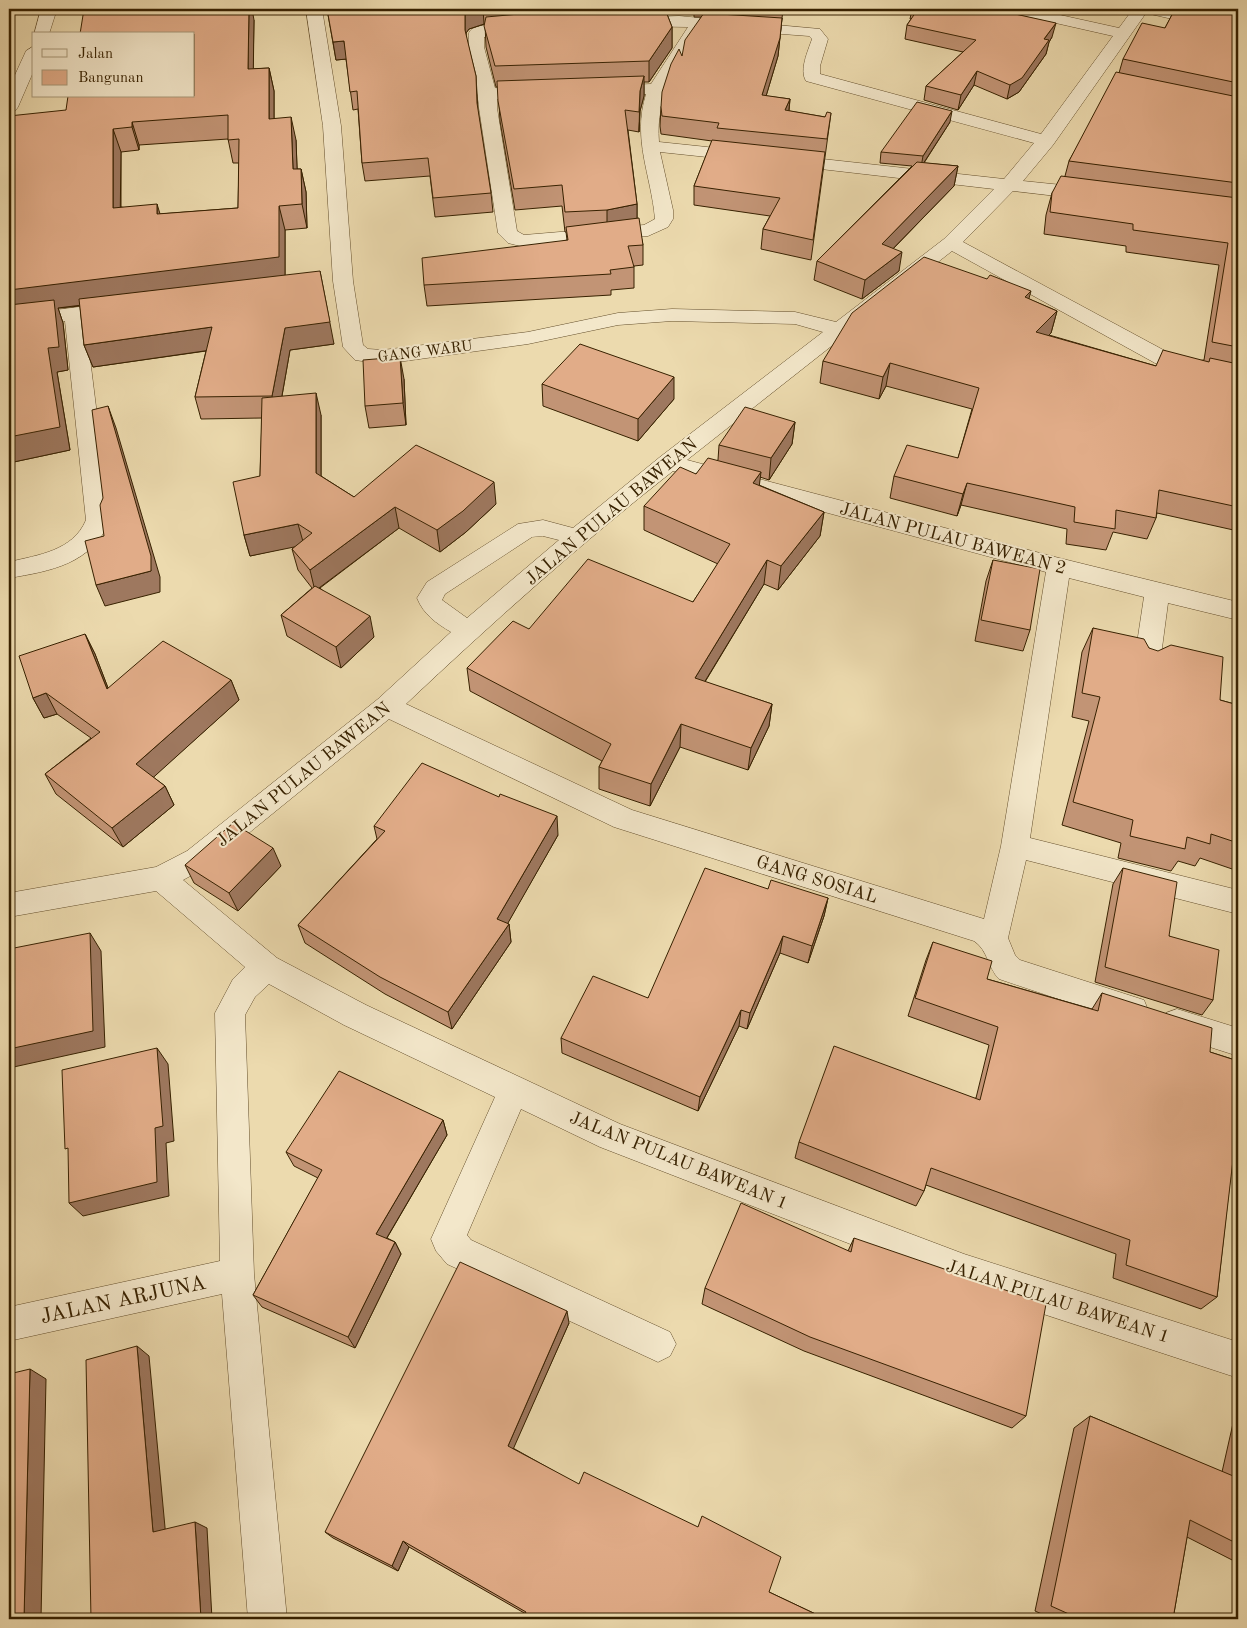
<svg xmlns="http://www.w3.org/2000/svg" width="1247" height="1628" viewBox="0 0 1247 1628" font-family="'Old Standard TT',serif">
  <rect width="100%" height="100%" fill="#ecdaae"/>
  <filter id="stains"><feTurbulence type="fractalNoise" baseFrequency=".004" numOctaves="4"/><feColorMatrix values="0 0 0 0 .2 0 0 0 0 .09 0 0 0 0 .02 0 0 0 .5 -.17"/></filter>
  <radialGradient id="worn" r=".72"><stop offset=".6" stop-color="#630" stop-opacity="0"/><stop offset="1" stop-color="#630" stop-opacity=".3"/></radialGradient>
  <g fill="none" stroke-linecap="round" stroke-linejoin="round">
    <defs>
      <g id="minor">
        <polygon points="41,9 57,9 49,34 34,35"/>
        <path d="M306,9h16l19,117 12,155 10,64 5,4 15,1 145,-18 90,-19 54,-4 123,3 41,10 108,-83 50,-50 -208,-24 -6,-1 -3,-4 3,-4 6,-1 218,24 30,-36 -228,-62c-7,-11 2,-30 6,-42l-3,-3 -106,-8c-24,36 -48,68 -44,114l86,9 6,1 3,4 -3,4 -6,1 -85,-9 13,58v9l-5,8 -20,9 -124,11 -16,-4 -10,-10 -19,-125c0,-14 -15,-70 -9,-77 7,-8 27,-6 38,-7 7,0 16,-3 21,4l-8,5 -37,4v10l11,41 17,1 3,4 -3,4 -15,2v9l20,123 7,4 120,-10 11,-6c-4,-45 -23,-79 -9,-125l-39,2 -6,-1 -3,-4 3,-4 6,-1 44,-2 37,-57 -56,-1 -6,-2 -2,-3 2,-3 53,-2 141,13 8,10 -8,27v8l221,60 72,-98 -106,-24 -2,-3h28l86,19 14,-19h35l70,15v10l-92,-21 -93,132 -30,36 68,7 7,2 2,4 -2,4 -7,2 -78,-9 -50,51 206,111 30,12 39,8v14l-52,-12 -31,-12 -203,-112 -265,209 372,98 179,44v18l-70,-17 -8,60 -4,7 -9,3 -9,-3 -4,-7 10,-66 -75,-19 -39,260 208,52v24l-212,-54 -18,78 7,17 5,5 124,40 4,10 -4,10 -11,4 -134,-45c-11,-11 -11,-29 -25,-38l-360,-114 -225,-108 -182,148 -24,13 94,78 89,47 254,119 344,130 274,88v36l-274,-90 -364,-141 -79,-38 -54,126 4,5 199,92 6,12 -6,12 -12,6 -211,-98 -11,-13 -5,-12 64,-142 -151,-72 -75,-41 -14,13 -10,18 9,259 33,345h-39l-26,-325 -213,47v-34l211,-46 -5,-248 18,-34 12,-12 -89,-76 -147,26v-24l147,-26 31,-16 191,-152 73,-67c-15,-9 -27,-17 -34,-34l10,-16 91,-58 25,-4 30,8 87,-71 163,-125 -28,-8 -123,-3 -54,4 -90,19 -145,20 -28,-4 -12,-13 -10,-66 -10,-155zM673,471l373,101 -45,274 -17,73 -352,-109 -226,-106c86,-81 174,-160 267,-233zM543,536l16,4 -92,78 -25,-18 3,-6 87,-57z"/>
        <polygon points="34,46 34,70 18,107 15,111 9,112 9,88 26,51"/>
        <path d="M118,302l7,2 3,4 -3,4 -40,6 25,202c-18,44 -59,51 -101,58v-16c29,-7 64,-11 77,-42l-21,-199 -56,7v-12z"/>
        <polygon points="1177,1009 1238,1028 1238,1056 1166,1033 1162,1023 1166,1013"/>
      </g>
    </defs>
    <!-- minor casing -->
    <use href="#minor" stroke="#644f2c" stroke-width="1"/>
    <!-- minor -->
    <use href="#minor" fill="#f3e7ca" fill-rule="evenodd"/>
  </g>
  <!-- wall -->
  <g fill="#c29475" stroke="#372100" fill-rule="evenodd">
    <polygon points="327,9 665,9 672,27 672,48 649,82 644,82 644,96 640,111 639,132 628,130 637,204 637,218 643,245 643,265 634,266 634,288 611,290 611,295 427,306 424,285 567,240 566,232 565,232 562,206 515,210 500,121 498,87 496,87 486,47 485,24 469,29 466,33 466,37 476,76 478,111 491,193 493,212 435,217 430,176 365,181 362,163 358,109 353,110 346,59 336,60"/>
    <polygon points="694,9 783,9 778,56 766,96 790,99 789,111 825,117 831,113 811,260 761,249 763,229 770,216 694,205 694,186 712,141 661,134 660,126 661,107 682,56 701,17 694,17"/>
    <polygon points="912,9 1021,9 1020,15 1052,37 1049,42 1046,54 1019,92 1007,99 974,85 958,110 924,100 926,86 963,52 905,39 907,25 911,19 910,19"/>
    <polygon points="1175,9 1238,9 1238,531 1157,513 1156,518 1147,539 1113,532 1106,550 1066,544 1067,529 961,505 957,516 890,498 894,476 958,458 972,409 886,386 879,399 820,383 823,361 1029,299 1057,311 1051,333 1049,335 1156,366 1204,360 1219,265 1126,252 1126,246 1044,234 1046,215 1052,193 1065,176 1069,161 1119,73 1123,59 1165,28"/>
    <path d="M254,20l-1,49 16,-1 5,23v27l22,22 1,29h4l5,23 1,36 -22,2v45l49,69 -44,6 -8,46 39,19v61l33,21 142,7 -30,28 -26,20 -41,-24 -79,60 54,49 -33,31 -54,-32 -6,-21 31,-27 -14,-18 -6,-21 3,-3 -45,10 -6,-21 16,-59 2,-58 -61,1 -6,-22 11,-46 -113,16 -9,-22 -4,-39 -22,2 5,15 5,47 -11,2 13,78 -61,13 57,-353zM228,139l5,24h6l-1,45 -78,6 -39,-7v-55l18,-2v-5z"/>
    <polygon points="950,122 924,163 958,166 954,186 893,249 899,271 862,299 814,280 817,261 912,166 880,163 881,152"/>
    <polygon points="404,379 406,425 369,428 365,406"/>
    <polygon points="542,384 674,399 638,441 543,406"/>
    <polygon points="795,422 792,444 769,480 760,477 759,485 824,512 820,536 778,590 764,584 705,682 772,704 769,726 748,770 680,747 650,806 599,789 599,767 602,761 470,691 467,668 529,629 693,602 718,564 644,530 644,506 718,460 719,445"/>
    <polygon points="993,560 1030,630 1023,651 975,641 986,581"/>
    <polygon points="1093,628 1149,648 1220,700 1238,705 1238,871 1200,858 1195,866 1178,861 1171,871 1118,858 1121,843 1062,825 1089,721 1072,717 1082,652"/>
    <polygon points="85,634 95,654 108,688 231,680 239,700 153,777 165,786 174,805 123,847 56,794 45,774 91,738 57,714 44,718 33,698"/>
    <polygon points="374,826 558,835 507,924 509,924 511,942 452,1029 385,994 305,943 298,925 377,839"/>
    <polygon points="185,865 281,866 238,911 194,883"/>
    <polygon points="1123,868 1213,1000 1202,1015 1095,982 1113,884"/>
    <polygon points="768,889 828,898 824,916 808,963 780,953 747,1029 739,1026 698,1111 562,1053 561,1038 648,998"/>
    <polygon points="933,942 987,979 1092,1009 1102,993 1210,1052 1238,1061 1238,1155 1233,1154 1217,1297 1201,1309 1113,1278 1116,1254 926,1185 924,1191 916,1206 795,1158 799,1142 976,1098 989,1045 908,1016 926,960"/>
    <polygon points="443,1120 447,1135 387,1238 395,1242 401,1254 355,1348 262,1307 253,1295 318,1178 294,1166 286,1152"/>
    <polygon points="854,1238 1026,1416 1012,1428 804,1351 702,1304 705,1288 848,1251"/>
    <polygon points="569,1323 513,1448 769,1592 826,1619 530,1619 528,1618 525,1614 526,1614 409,1547 398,1571 333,1538 325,1532"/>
    <polygon points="1090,1416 1222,1472 1234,1419 1238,1417 1238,1563 1187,1537 1173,1619 1053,1619 1035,1611 1074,1428"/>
  </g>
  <!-- shaded-wall -->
  <g fill="#9e785f" stroke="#372100">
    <polygon points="249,9 252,9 254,20 253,92 248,69"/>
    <polygon points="476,9 483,9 484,24 469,29 466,33 466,47 465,30 465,15 468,11"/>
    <polygon points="1019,9 1021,9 1019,17 1015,14"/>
    <polygon points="782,18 778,56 761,113 762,95"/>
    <polygon points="1056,23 1052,37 1049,42 1046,54 1019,92 1007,99 1010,85"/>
    <polygon points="672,27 672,48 649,82 649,61"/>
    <polygon points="344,41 347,59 336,60 333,42"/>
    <polygon points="269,68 274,91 274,142 269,119"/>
    <polygon points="977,71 974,85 958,110 961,95"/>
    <polygon points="644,76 644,96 640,111 639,132 640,91"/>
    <polygon points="790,99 788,118 785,110"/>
    <polygon points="952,111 950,122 921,167 923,156"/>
    <polygon points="291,117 296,140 298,192 293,169"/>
    <polygon points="132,122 139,145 139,150 132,127"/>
    <polygon points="113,129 121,152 120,231 113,208"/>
    <polygon points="958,166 954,186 878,264 882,244"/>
    <polygon points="301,169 306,192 307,228 302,204"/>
    <polygon points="157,204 164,227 157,214"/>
    <polygon points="637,204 637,225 607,230 607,210"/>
    <polygon points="279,206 285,230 285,280 58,308 63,323 68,370 57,372 70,450 9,463 9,290"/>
    <polygon points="902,252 899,271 862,299 865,280"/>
    <polygon points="320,271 334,344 290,350 278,418 272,396 285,328"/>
    <polygon points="1031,291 1025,313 1025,297"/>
    <polygon points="1057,311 1051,333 1030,354 1036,332"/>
    <polygon points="212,327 218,349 93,367 84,345"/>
    <polygon points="400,357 404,379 406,425 403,403"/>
    <polygon points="890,363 886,386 879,399 883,377"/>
    <polygon points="674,377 674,399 638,441 638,419"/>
    <polygon points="316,393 321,415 321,495 316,473"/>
    <polygon points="108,406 116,428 160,577 160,592 105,606 96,585 151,571"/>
    <polygon points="795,422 792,444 769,480 771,458"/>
    <polygon points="761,472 758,496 753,483"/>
    <polygon points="494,482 496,504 466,532 440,552 437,530"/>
    <polygon points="967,483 961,505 957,516 963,494"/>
    <polygon points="395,507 399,528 315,591 310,570"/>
    <polygon points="824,512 820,536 778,590 781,566"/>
    <polygon points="298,524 304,545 250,556 244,535"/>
    <polygon points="767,560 764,584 693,701 695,678"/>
    <polygon points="370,616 374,637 341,668 336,647"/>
    <polygon points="85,634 95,654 116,709 107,689"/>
    <polygon points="231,680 239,700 146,784 136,764"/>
    <polygon points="46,693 57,714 44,718 33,698"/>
    <polygon points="772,704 769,726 748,770 751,748"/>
    <polygon points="681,724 680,747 650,806 651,784"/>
    <polygon points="165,786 174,805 123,847 112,828"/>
    <polygon points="557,816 558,835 500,937 497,919"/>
    <polygon points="273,848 281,866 238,911 229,893"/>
    <polygon points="828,898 824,916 808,963 812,946"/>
    <polygon points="509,924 511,942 452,1029 448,1012"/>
    <polygon points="90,933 101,951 105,1047 9,1068 9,1049"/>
    <polygon points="783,936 780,953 747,1029 750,1013"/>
    <polygon points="741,1010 739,1026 698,1111 700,1097"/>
    <polygon points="157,1048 168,1064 174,1141 166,1143 169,1196 83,1216 69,1203 155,1128"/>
    <polygon points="443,1120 447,1135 382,1246 376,1234"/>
    <polygon points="395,1242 401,1254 355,1348 348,1337"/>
    <polygon points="567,1311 569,1323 511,1454 508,1446"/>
    <polygon points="137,1346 149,1356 166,1538 153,1532"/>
    <polygon points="30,1369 46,1379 41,1619 24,1619"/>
    <polygon points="195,1522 207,1528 212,1619 201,1619"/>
    <polygon points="403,1541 409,1547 398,1571 392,1566"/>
  </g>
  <!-- building -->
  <g fill="#e1ac88" stroke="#372100" fill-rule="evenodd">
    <path d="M84,9h165l-1,60 21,-1v51l22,-2 2,52h8l1,35 -23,2v51l-270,33v-174l57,-6 2,-14h126v-62h-114zM228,115v25l11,-1 -1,69 -81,6v-10l-44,4v-79l19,-2v-5z"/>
    <polygon points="327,9 476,9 468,11 465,15 465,30 476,76 477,103 491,193 433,198 428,158 362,163 357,91 350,92 344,41 333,42"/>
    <polygon points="575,9 665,9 672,27 649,61 495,66 484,26 486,17"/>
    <polygon points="918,9 1019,9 1015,14 1056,23 1044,39 1049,40 1022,78 1010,85 977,71 961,95 926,86 976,40 907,25"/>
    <polygon points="1175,9 1220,9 1238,13 1238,83 1123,59 1142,23 1165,28"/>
    <polygon points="704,13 782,18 780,38 762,95 790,99 785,110 825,117 827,112 831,113 827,139 717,128 719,123 662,116 661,107 662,92 671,64 679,49 682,56 685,40"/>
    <polygon points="1116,72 1238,97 1238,183 1069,161"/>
    <polygon points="644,76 640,91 639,112 625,110 637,204 607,210 565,212 562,185 514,189 498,101 497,81"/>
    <polygon points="917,102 952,111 923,156 881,152"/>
    <polygon points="712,140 825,152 813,240 763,229 780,198 694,186"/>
    <polygon points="917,162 958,166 882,244 902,252 865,280 817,261"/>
    <polygon points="1061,176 1238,198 1238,347 1212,342 1228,243 1133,230 1133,224 1050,212 1052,193"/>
    <polygon points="639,218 643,245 628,246 634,267 610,270 611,274 424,285 422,258 568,240 566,227"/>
    <polygon points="924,257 987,279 990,275 1031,291 1025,297 1057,311 1036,332 1156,366 1163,350 1209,362 1210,358 1238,364 1238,507 1159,490 1156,518 1116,510 1115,529 1074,522 1075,507 967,483 963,494 894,476 907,445 958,458 979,388 890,363 883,377 823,361 852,313"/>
    <polygon points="320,271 330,322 285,328 272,396 195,397 212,327 84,345 79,299"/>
    <polygon points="54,300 59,347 48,348 60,427 9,437 9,305"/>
    <polygon points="580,344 674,377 638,419 542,384"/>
    <polygon points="400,357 403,403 365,406 363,360"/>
    <polygon points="316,393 316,473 354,497 416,445 494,482 463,511 437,530 395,507 310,570 292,549 312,533 298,524 244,535 233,482 260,476 262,398"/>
    <polygon points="108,406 151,556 151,571 96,585 85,541 104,536 100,505 103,498 92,410"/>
    <polygon points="745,407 795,422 771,458 719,445"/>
    <polygon points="708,458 761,472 753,483 824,512 781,566 767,560 695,678 772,704 751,748 681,724 651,784 599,767 611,744 467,668 513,621 529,629 588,559 693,602 730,544 644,506 680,467 696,474"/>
    <polygon points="993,560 1040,569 1030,630 981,620"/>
    <polygon points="315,586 370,616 336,647 281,615"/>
    <polygon points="1093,628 1144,639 1149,648 1158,651 1171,645 1223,657 1220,700 1238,705 1238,843 1211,834 1210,844 1187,837 1185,849 1130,836 1133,820 1073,802 1100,697 1082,693"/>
    <polygon points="85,634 107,689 163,641 231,680 136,764 165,786 112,828 45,774 100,732 46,693 33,698 19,656"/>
    <polygon points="422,763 499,797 500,794 557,816 497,919 509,924 448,1012 380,977 298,925 385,831 374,826"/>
    <polygon points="233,823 273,848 229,893 185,865"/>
    <polygon points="705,868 768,889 771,880 828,898 812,946 783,936 750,1013 741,1010 700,1097 561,1038 593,976 648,998"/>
    <polygon points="1123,868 1177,882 1169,936 1219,950 1213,1000 1105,967"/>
    <polygon points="90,933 93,1031 9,1049 9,949"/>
    <polygon points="933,942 992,961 987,979 1098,1011 1102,993 1212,1028 1210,1052 1238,1061 1238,1134 1236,1134 1217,1297 1126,1265 1130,1240 931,1168 924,1191 799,1142 834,1046 980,1100 998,1027 915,998"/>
    <polygon points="157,1048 163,1126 155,1128 157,1182 69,1203 68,1148 65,1149 62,1070"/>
    <polygon points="339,1071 443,1120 376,1234 395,1242 348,1337 253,1295 322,1170 286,1152"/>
    <polygon points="741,1203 851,1252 854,1238 1046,1304 1026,1416 810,1337 705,1288"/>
    <polygon points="460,1262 567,1311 508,1446 579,1484 584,1472 698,1527 702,1516 781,1557 769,1592 826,1619 535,1619 525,1614 526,1612 403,1541 392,1566 325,1532"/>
    <polygon points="137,1346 153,1532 195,1522 201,1619 91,1619 86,1360"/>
    <polygon points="30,1369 24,1619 9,1619 9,1374"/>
    <polygon points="1090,1416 1238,1478 1238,1544 1190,1520 1173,1619 1080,1619 1051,1606"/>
  </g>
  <g text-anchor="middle" stroke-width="4" stroke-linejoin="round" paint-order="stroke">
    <!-- far-street labels -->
    <g font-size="15" fill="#372100" stroke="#f3e7ca">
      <text transform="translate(425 351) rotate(-7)" y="5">GANG WARU</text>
    </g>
    <!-- street labels -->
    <g font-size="18" fill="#372100" stroke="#f3e7ca">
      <text transform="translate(611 511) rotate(-40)" y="6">JALAN PULAU BAWEAN</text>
      <text transform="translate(953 538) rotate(15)" y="6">JALAN PULAU BAWEAN 2</text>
      <text transform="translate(303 774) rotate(-39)" y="6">JALAN PULAU BAWEAN</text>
      <text transform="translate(817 879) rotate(17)" y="6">GANG SOSIAL</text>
      <text transform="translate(679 1160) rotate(22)" y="6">JALAN PULAU BAWEAN 1</text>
      <text transform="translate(1058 1301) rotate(18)" y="6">JALAN PULAU BAWEAN 1</text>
    </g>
    <!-- near-street labels -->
    <g font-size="21" fill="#372100" stroke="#f3e7ca">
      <text transform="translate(123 1299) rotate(-12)" y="7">JALAN ARJUNA</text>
    </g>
  </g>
  <!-- margin -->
  <rect width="1247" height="1628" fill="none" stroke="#ecdaae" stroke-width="30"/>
  <rect x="10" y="10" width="1227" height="1608" fill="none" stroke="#372100" stroke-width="2.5"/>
  <rect x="15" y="15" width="1217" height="1598" fill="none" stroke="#372100"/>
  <!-- legend -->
  <rect x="32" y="32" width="162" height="65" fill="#f3e7ca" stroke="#a89879"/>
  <rect x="42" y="49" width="25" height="8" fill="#f3e7ca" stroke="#a89879"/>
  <text x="78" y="58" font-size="15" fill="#372100">Jalan</text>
  <rect x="42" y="70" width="25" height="15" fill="#e1ac88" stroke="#a89879"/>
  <text x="78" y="82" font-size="15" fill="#372100">Bangunan</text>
  <rect width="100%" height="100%" filter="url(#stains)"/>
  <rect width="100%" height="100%" fill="url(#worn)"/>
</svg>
